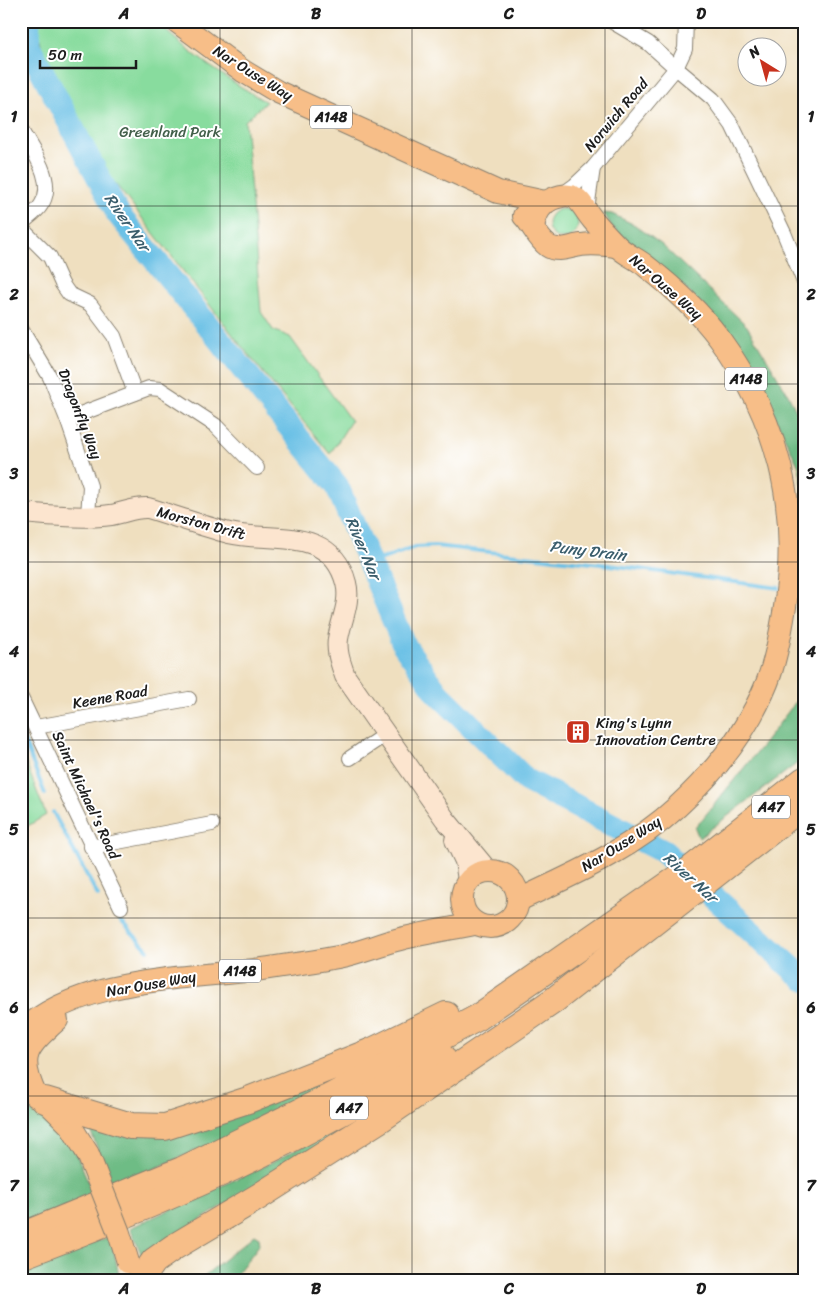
<svg xmlns="http://www.w3.org/2000/svg" width="825" height="1302" viewBox="0 0 825 1302" font-family="Sriracha,sans-serif">
  <rect width="100%" height="100%" fill="#fff"/>
  <filter id="ink" filterUnits="userSpaceOnUse"><feTurbulence type="fractalNoise" baseFrequency=".02" numOctaves="2"/><feDisplacementMap in="SourceGraphic" scale="10" xChannelSelector="R" yChannelSelector="G"/><feConvolveMatrix kernelMatrix="1 2 1 2 8 2 1 2 1" color-interpolation-filters="sRGB"/></filter>
  <filter id="wash" filterUnits="userSpaceOnUse"><feTurbulence type="fractalNoise" baseFrequency=".0096" numOctaves="4" result="noise"/><feDisplacementMap in="SourceGraphic" scale="20" xChannelSelector="R" yChannelSelector="G"/><feGaussianBlur stdDeviation="1.12" result="paint"/><feColorMatrix in="noise" values="0 0 0 0 0 0 0 0 0 0 0 0 0 0 0 0 0 1.4 0 .05"/><feComposite in="paint" operator="in"/></filter>
  <g filter="url(#wash)">
    <rect width="100%" height="100%" fill="#efdfbf"/>
    <!-- green -->
    <g fill="#88dc9e" stroke="#527c5d">
      <path d="M36,21h120c33,33 71,58 110,81l-21,19 16,191 12,18 17,7 61,84 -21,33 -87,-106 -136,-175 -64,-120z"/>
      <circle cx="563" cy="224" r="15"/>
      <polygon points="21,750 46,815 21,830"/>
    </g>
    <!-- forest -->
    <g fill="#6ebc85" stroke="#456c50">
      <polygon points="604,213 612,214 635,225 662,245 747,326 788,394 804,428 804,495 799,467 737,339 686,289 612,227"/>
      <polygon points="804,691 804,758 699,838 695,828 765,742"/>
      <polygon points="323,1083 325,1089 241,1131 113,1187 90,1130 94,1126 127,1134"/>
      <path d="M21,1106c12,3 27,7 36,16 15,16 28,53 37,74l-73,27z"/>
      <polygon points="352,1121 354,1125 142,1256 130,1228 260,1168"/>
      <polygon points="254,1235 259,1238 260,1244 231,1281 198,1281"/>
      <polygon points="111,1236 120,1281 21,1281 21,1270"/>
    </g>
    <g fill="none" stroke-linecap="round" stroke-linejoin="round">
      <!-- stream -->
      <g stroke="#68bfe5" stroke-width="4">
        <polyline points="371,563 415,547 435,546 610,565 779,588"/>
        <polyline points="794,590 804,591"/>
        <polyline points="21,733 45,794"/>
        <polyline points="53,812 98,896"/>
        <polyline points="120,920 148,950"/>
      </g>
      <!-- river -->
      <polyline stroke="#68bfe5" stroke-width="24" points="28,21 28,45 118,214 337,486 404,645 437,692 526,780 664,852 804,979"/>
    </g>
  </g>
  <g filter="url(#ink)">
    <g fill="none" stroke-linecap="round" stroke-linejoin="round">
      <defs>
        <g id="street">
          <polyline points="686,21 685,49 676,68 713,99 732,125 784,233 804,282"/>
          <path d="M21,130c11,20 36,52 20,75 -4,7 -14,13 -20,19"/>
          <polyline points="560,196 574,186 593,168 676,68 648,43 611,21"/>
          <polyline points="587,209 593,168"/>
          <polyline points="21,228 50,257 62,284 69,294 90,304 114,336 135,393"/>
          <polyline points="21,329 50,377 67,419 90,486 88,516"/>
          <polyline points="67,419 149,388 160,389 215,425 257,468"/>
          <polyline points="21,698 121,907"/>
          <polyline points="36,727 189,699"/>
          <polyline points="350,758 386,734"/>
          <polyline points="91,847 212,824"/>
        </g>
        <g id="secondary">
          <path d="M21,513c29,2 61,6 90,2 13,-2 24,-8 37,-7 27,8 54,18 81,25 42,10 102,-8 117,50 5,19 -5,37 -8,56 -2,13 3,25 7,37l100,143 43,52"/>
          <polyline points="455,840 465,861 468,880"/>
        </g>
        <g id="primary">
          <polyline points="176,21 243,71 278,92 498,192 545,202"/>
          <path d="M524,216c9,9 13,22 24,30 10,7 23,0 33,-1 12,-2 24,0 35,1"/>
          <circle cx="490" cy="899" r="28"/>
          <path d="M519,900c55,-26 113,-51 158,-93 37,-34 71,-77 90,-124 9,-23 14,-51 18,-76 15,-99 -6,-187 -66,-269 -20,-27 -45,-50 -72,-71 -9,-8 -23,-13 -31,-22 -8,-8 -16,-17 -23,-25 -13,-15 -14,-32 -41,-21 -12,5 -16,15 -19,27"/>
          <path d="M21,1032c58,-54 160,-53 234,-62 28,-4 56,-8 83,-13 21,-4 41,-13 62,-18 24,-6 49,-10 74,-15"/>
          <path d="M36,1096c-19,-40 -10,-48 21,-76"/>
          <polyline points="44,1099 70,1125 88,1154"/>
        </g>
        <g id="highway">
          <polyline points="45,1100 131,1126 165,1127 248,1100 372,1051 446,1015"/>
          <polyline points="21,1236 182,1170 330,1097 477,1018 690,870 804,780"/>
          <path d="M21,1256c79,-30 158,-62 234,-99 64,-31 126,-66 187,-100"/>
          <polyline points="140,1281 154,1261 174,1247 258,1197 382,1118 553,1001 804,805"/>
        </g>
      </defs>
      <!-- street casing -->
      <use href="#street" stroke="#867e6e" stroke-width="16"/>
      <!-- secondary casing -->
      <use href="#secondary" stroke="#867e6e" stroke-width="22"/>
      <!-- primary casing -->
      <use href="#primary" stroke="#867e6e" stroke-width="24"/>
      <!-- highway casing -->
      <use href="#highway" stroke="#867e6e" stroke-width="28"/>
      <!-- street -->
      <use href="#street" stroke="#fff" stroke-width="14"/>
      <!-- secondary -->
      <use href="#secondary" stroke="#fce5cf" stroke-width="20"/>
      <!-- primary -->
      <use href="#primary" stroke="#f7be88" stroke-width="22"/>
      <!-- highway -->
      <use href="#highway" stroke="#f7be88" stroke-width="26"/>
      <defs>
        <polyline id="primary-bridge" points="88,1154 119,1233 128,1262"/>
      </defs>
      <!-- primary-bridge casing -->
      <use href="#primary-bridge" stroke="#867e6e" stroke-width="24" stroke-linecap="butt"/>
      <!-- primary-bridge -->
      <use href="#primary-bridge" stroke="#f7be88" stroke-width="22"/>
    </g>
  </g>
  <!-- grid -->
  <path fill="none" stroke="#1c1c1c" stroke-width="1" stroke-opacity="0.55" d="M220,21v1260M412,21v1260M605,21v1260M21,206h783M21,384h783M21,562h783M21,740h783M21,918h783M21,1096h783"/>
  <!-- icons -->
  <defs>
    <symbol id="building-square" viewBox="-11 -11 22 22"><rect x="-9" y="-9" width="18" height="18" rx="4" fill="#c8321e" stroke="#fff"/><path d="M-4-6H4V6H1V3H-1V6H-4ZM-2.5-4.3h1.7v1.8h-1.7ZM.8-4.3h1.7v1.8H.8ZM-2.5-1h1.7V.8h-1.7ZM.8-1h1.7V.8H.8Z" fill="#fff"/></symbol>
  </defs>
  <g fill-rule="evenodd">
    <use href="#building-square" x="564" y="718" width="28" height="28"/>
  </g>
  <g text-anchor="middle" stroke-width="4" stroke-linejoin="round" paint-order="stroke">
    <!-- shield labels -->
    <g fill="#fff" stroke="#606060" stroke-width="1">
      <rect x="310" y="105.5" width="42" height="23" rx="4"/>
      <rect x="725" y="367.5" width="42" height="23" rx="4"/>
      <rect x="752" y="795.5" width="38" height="23" rx="4"/>
      <rect x="219" y="959.5" width="42" height="23" rx="4"/>
      <rect x="330" y="1096.5" width="38" height="23" rx="4"/>
    </g>
    <g font-size="14" font-weight="bold" fill="#1c1c1c">
      <text x="331" y="122">A148</text>
      <text x="746" y="384">A148</text>
      <text x="771" y="812">A47</text>
      <text x="240" y="976">A148</text>
      <text x="349" y="1113">A47</text>
    </g>
    <!-- street labels -->
    <g font-size="15" fill="#1c1c1c" stroke="#fff">
      <text transform="translate(253 73) rotate(32)" y="5">Nar Ouse Way</text>
      <text transform="translate(616 115) rotate(-50)" y="5">Norwich Road</text>
      <text transform="translate(666 287) rotate(41)" y="5">Nar Ouse Way</text>
      <text transform="translate(80 414) rotate(69)" y="5">Dragonfly Way</text>
      <text transform="translate(201 523) rotate(15)" y="5">Morston Drift</text>
      <text transform="translate(110 697) rotate(-10)" y="5">Keene Road</text>
      <text transform="translate(86 795) rotate(65)" y="5">Saint Michael's Road</text>
      <text transform="translate(621 844) rotate(-32)" y="5">Nar Ouse Way</text>
      <text transform="translate(151 984) rotate(-10)" y="5">Nar Ouse Way</text>
    </g>
    <!-- park labels -->
    <g font-size="15" fill="#425f4a" stroke="#fff">
      <text x="170" y="137">Greenland Park</text>
    </g>
    <!-- poi labels -->
    <g font-size="15" fill="#1c1c1c" stroke="#fff" text-anchor="start">
      <text x="596" y="728">King's Lynn<tspan x="596" dy="17">Innovation Centre</tspan></text>
    </g>
    <!-- water labels -->
    <g font-size="16" font-style="italic" fill="#3a5d6c" stroke="#fff">
      <text transform="translate(128 222) rotate(55)" y="6">River Nar</text>
      <text transform="translate(364 548) rotate(67)" y="6">River Nar</text>
      <text transform="translate(588 550) rotate(7)" y="6">Puny Drain</text>
      <text transform="translate(691 877) rotate(42)" y="6">River Nar</text>
    </g>
  </g>
  <!-- margin -->
  <rect width="825" height="1302" fill="none" stroke="#fff" stroke-width="55"/>
  <!-- north arrow -->
  <g transform="translate(762 62) rotate(323)"><circle r="24" fill="#ffffff" stroke="#a4a4a4"/>
  <path d="M0-4L9 19L0 12L-9 19Z" fill="#c8321e"/>
  <text y="-8" font-size="14" font-weight="bold" text-anchor="middle" fill="#1c1c1c">N</text>
  </g>
  <!-- scale -->
  <path d="M40 60v8h96v-8" fill="none" stroke="#1c1c1c" stroke-width="2.5"/>
  <text x="48" y="60" font-size="15" fill="#1c1c1c" stroke="#ffffff" stroke-width="4" paint-order="stroke">50 m</text>
  <rect x="28" y="28" width="770" height="1246" fill="none" stroke="#1c1c1c" stroke-width="2"/>
  <g font-size="16" text-anchor="middle" font-weight="bold" fill="#1c1c1c">
    <text x="124" y="19">A</text>
    <text x="316" y="19">B</text>
    <text x="509" y="19">C</text>
    <text x="701" y="19">D</text>
    <text x="14" y="122">1</text>
    <text x="811" y="122">1</text>
    <text x="14" y="300">2</text>
    <text x="811" y="300">2</text>
    <text x="14" y="479">3</text>
    <text x="811" y="479">3</text>
    <text x="14" y="657">4</text>
    <text x="811" y="657">4</text>
    <text x="14" y="835">5</text>
    <text x="811" y="835">5</text>
    <text x="14" y="1013">6</text>
    <text x="811" y="1013">6</text>
    <text x="14" y="1191">7</text>
    <text x="811" y="1191">7</text>
    <text x="124" y="1294">A</text>
    <text x="316" y="1294">B</text>
    <text x="509" y="1294">C</text>
    <text x="701" y="1294">D</text>
  </g>
</svg>
